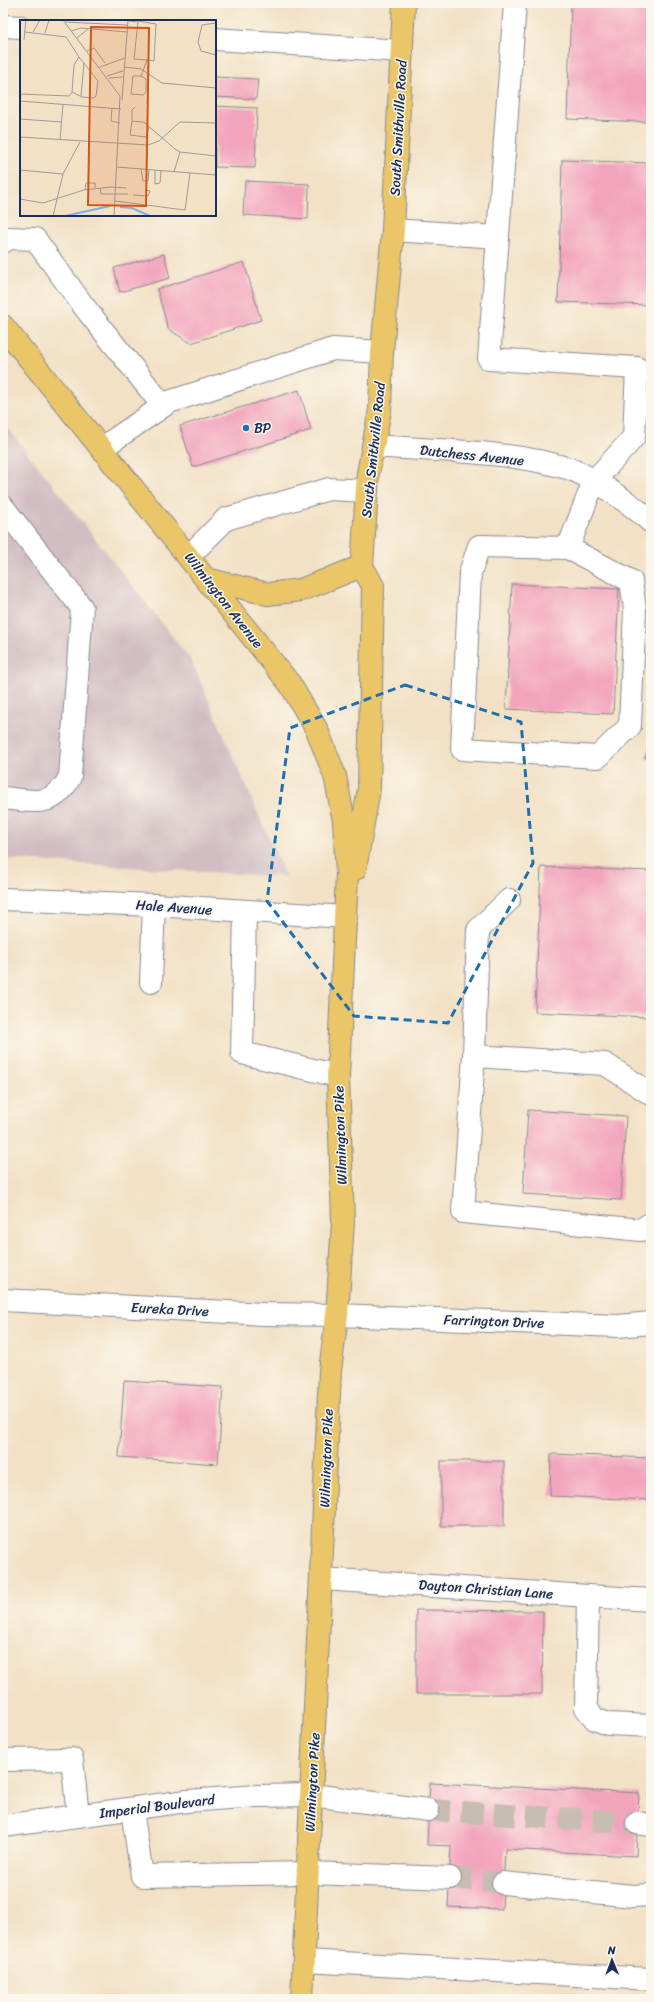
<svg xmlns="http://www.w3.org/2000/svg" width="654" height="2002" viewBox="0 0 654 2002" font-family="Sriracha,sans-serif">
  <rect width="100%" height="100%" fill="#fbf7ec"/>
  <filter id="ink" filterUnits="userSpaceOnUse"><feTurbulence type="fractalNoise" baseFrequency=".025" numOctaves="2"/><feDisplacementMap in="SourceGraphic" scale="8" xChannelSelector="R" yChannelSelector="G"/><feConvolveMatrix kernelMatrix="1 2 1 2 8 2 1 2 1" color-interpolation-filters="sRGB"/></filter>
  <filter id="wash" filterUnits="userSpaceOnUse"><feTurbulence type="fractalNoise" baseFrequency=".012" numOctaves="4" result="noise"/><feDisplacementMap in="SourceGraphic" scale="16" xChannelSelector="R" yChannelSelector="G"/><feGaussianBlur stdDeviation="0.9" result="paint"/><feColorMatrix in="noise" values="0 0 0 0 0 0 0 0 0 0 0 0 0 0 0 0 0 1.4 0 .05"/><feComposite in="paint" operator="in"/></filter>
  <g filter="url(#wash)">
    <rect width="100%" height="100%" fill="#f2e1c5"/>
    <!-- industrial -->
    <polygon fill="#d2bec2" points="3,422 191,660 286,877 3,859"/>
    <g id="blocks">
      <!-- building -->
      <g fill="#f3a4bd">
        <polygon points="571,3 651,3 651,122 567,119"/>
        <polygon points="215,77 258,79 256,99 215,97"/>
        <polygon points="215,106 257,108 255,168 215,167"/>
        <polygon points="562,160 651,163 651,305 558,302"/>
        <polygon points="245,181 309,184 308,219 243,215"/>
        <polygon points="164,254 170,278 120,292 114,268"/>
        <polygon points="244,262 261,320 191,343 168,329 157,289"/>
        <polygon points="299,390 311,430 193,467 180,426"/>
        <polygon points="512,584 619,589 613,714 506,709"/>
        <polygon points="651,742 651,760 645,758"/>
        <polygon points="541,867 651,871 651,964 648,1017 535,1012"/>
        <polygon points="528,1110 626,1116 621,1200 523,1194"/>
        <polygon points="124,1381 223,1387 218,1464 119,1457"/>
        <polygon points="551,1454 651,1458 651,1500 550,1496"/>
        <rect x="441" y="1461" width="63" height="65"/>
        <polygon points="416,1610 543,1611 542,1694 416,1694"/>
        <polygon points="430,1783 639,1793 636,1856 505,1849 502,1909 448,1907 451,1846 427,1845"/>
      </g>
    </g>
  </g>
  <g filter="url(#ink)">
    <use href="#blocks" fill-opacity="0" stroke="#868892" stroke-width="1"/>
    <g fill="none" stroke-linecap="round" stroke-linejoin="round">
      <!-- minor-tunnel -->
      <g stroke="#c7bdb0" stroke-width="22" stroke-dasharray="22 11" stroke-linecap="butt">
        <polyline points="428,1810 637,1823"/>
        <polyline points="450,1878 503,1883"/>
      </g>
      <defs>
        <g id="minor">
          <polyline points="515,3 489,359 637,368 634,437 594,481 568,548 479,546 470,573 462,749 598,757 630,726 635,609 631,581 568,548"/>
          <polyline points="3,26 21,27"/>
          <polyline points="215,39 402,51"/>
          <polyline points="393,230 498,237"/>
          <polyline points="3,242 9,238 35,239 82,304 163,406"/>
          <path d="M373,446c64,5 131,4 194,22 23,7 66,37 84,54"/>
          <polyline points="102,448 169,402 333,349 382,352"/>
          <path d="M3,507l79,101 -12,169c-17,32 -36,24 -67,21"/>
          <polyline points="189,556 226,519 329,489 367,491"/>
          <polyline points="3,899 154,905 346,917"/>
          <polyline points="245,912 242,1053 338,1076"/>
          <polyline points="151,982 154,905"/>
          <polyline points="474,1056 478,930 509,900"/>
          <polyline points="651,1094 605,1064 474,1056 463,1212 641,1230 651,1223"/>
          <polyline points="3,1300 264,1314 337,1315 618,1326 651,1323"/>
          <polyline points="321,1579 651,1600"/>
          <polyline points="588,1596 586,1708 595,1719 608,1724 651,1726"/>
          <polyline points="3,1760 72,1759 78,1816"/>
          <polyline points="132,1810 142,1876 308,1873 450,1878"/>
          <polyline points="637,1823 651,1825"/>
          <polyline points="3,1826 187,1801 257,1796 312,1795 428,1810"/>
          <polyline points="503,1883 633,1896 651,1895"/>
          <polyline points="304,1961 651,1979"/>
        </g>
        <g id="major">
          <polyline points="3,326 290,684 317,730 335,776 344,821 347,874 338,1076 343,1222 337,1315 330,1371 302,1999"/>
          <polyline points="206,579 268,594 301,590 362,566"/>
          <polyline points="355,869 369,789 373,586 362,566 368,473 380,410 382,352 393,230 404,3"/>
        </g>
      </defs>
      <!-- minor casing -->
      <use href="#minor" stroke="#868892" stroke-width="24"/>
      <!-- major casing -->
      <use href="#major" stroke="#868892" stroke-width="24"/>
      <!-- minor -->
      <use href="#minor" stroke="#fff" stroke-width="22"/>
      <!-- major -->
      <use href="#major" stroke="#eac669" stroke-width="22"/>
    </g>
  </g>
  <!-- marked area -->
  <path fill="none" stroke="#1f6fb2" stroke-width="3" stroke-dasharray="8 5" stroke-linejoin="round" d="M405,685l116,37 12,141 -85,160 -94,-7 -87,-115 23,-173z"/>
  <!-- markers -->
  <circle fill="#1f6fb2" stroke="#fbf7ec" stroke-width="1.5" cx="246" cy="428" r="4"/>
  <g text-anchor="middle" stroke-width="3" stroke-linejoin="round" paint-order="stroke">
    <!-- street labels -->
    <g font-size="14" fill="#1b2f5e" stroke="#fbf7ec">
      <text transform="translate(398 128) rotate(-87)" y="5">South Smithville Road</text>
      <text transform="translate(373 450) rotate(-84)" y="5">South Smithville Road</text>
      <text transform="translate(472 455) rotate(6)" y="5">Dutchess Avenue</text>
      <text transform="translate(224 600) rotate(52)" y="5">Wilmington Avenue</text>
      <text transform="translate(174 907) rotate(4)" y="5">Hale Avenue</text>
      <text transform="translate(340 1135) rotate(-92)" y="5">Wilmington Pike</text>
      <text transform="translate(170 1309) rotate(3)" y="5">Eureka Drive</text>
      <text transform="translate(494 1321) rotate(2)" y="5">Farrington Drive</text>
      <text transform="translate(326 1458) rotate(-88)" y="5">Wilmington Pike</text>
      <text transform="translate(486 1589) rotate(4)" y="5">Dayton Christian Lane</text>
      <text transform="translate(312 1782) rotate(-87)" y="5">Wilmington Pike</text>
      <text transform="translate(157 1806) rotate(-7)" y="5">Imperial Boulevard</text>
    </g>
    <!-- poi labels -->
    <g font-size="14" fill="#1b2f5e" stroke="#fbf7ec" text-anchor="start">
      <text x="254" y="433">BP</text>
    </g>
  </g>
  <!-- overview -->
  <g transform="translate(20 20)">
    <rect width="196" height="196" fill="#f2e1c5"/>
    <path fill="none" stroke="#7dafe9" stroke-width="2" d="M100,187l12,1 18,8M45,196l45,-10"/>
    <path fill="none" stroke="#9c9a9c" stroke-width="1" d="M43,0l57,76 -6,120M108,1l10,1 -4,37 13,1 -6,16h-8l-2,18 12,1 3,-3v-13l-5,-3M118,1l18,3 -2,37 -7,-1M45,2l62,3M196,3l-14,2 -4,17 3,9 15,4M51,11l10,-3 46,4M13,12l7,-12M25,13l4,-13M57,18l11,-9M4,20l2,-20M67,31l7,-3 11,15M80,47l25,-9M104,47l17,2 21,14 54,5M87,56l16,-5M89,58l14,-1M52,72l10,5 12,1 2,-2 2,-15 -19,-24M0,74l49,2 3,-4 2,-27 5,-8 -13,-20 -41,-5M61,76l3,-33M102,80l6,-80M0,81l101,8M92,88l-1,13 9,2M0,99l42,3M112,101v-11l3,-3M129,107l-3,10 -16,-2 2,-14 11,1 5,3 1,2 10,8 16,14 5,3 36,4M0,117l128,8 11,-4 21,-19 36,1M40,120l3,-36M97,147l99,8M121,149l2,12h5l1,-11M0,150l43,4M135,151v13l5,-1 1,-12M154,152l6,-20M80,168l1,6h27M65,170l1,-7h9v5M113,175l15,1 2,-5 -5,-1M0,179l23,4 41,-13 27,-3 15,1M95,181l70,9 5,-37M33,196l10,-42 17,-32"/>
    <path fill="#d45514" fill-opacity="0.15" stroke="#d45514" stroke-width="2" d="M71,7l58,1 -3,178 -58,-1z"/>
    <rect width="196" height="196" fill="none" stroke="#1b2f5e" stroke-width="2"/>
  </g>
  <!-- margin -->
  <rect width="654" height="2002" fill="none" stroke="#fbf7ec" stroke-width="16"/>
  <!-- north arrow -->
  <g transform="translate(612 1960) rotate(359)" stroke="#fbf7ec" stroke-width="3" paint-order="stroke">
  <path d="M0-3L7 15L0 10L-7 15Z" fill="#1b2f5e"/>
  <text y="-6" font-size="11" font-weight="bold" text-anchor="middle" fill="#1b2f5e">N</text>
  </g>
</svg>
